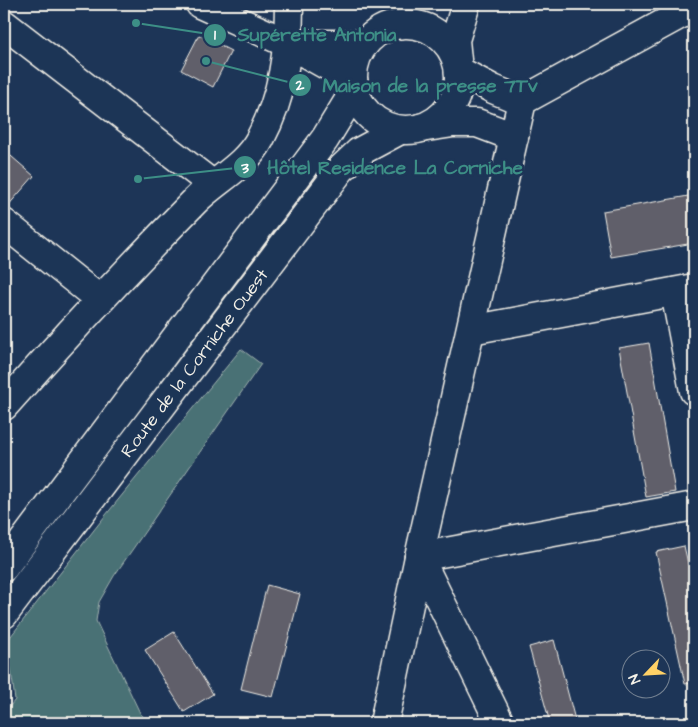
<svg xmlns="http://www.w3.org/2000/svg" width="698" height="727" viewBox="0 0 698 727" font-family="'Architects Daughter',sans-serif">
  <rect width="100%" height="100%" fill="#1d3557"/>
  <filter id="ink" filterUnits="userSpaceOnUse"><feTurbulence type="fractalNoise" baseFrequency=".02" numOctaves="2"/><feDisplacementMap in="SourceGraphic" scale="10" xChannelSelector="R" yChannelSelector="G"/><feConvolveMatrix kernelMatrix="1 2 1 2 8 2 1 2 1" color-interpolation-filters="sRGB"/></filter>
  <g filter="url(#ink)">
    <!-- green -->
    <polygon fill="#4a7174" stroke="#9fb1ae" points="241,349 261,364 114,576 99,602 96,621 140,713 149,723 4,723 4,713 15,700 7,641 101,521"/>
    <!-- building -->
    <g fill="#605e6a" stroke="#f4f1e8">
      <polygon points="199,35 231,51 213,87 181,70"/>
      <polygon points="4,150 34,176 6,208 4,208"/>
      <polygon points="694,195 694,243 611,257 603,211"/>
      <polygon points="649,343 675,492 646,497 619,348"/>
      <polygon points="684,546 694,590 694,683 685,684 656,552"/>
      <polygon points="267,585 300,594 273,697 241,689"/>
      <polygon points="174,632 213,694 184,712 145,650"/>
      <polygon points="554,640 575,720 563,723 550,723 529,647"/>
    </g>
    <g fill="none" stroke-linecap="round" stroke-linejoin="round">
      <defs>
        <g id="minor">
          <polyline points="200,4 289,44 353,80"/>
          <polyline points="4,24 212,184"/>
          <polyline points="293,44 364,44"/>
          <polyline points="459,71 493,89 522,101"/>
          <polyline points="420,128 453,123 477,123 514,137"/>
          <polyline points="4,223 99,299"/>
          <polyline points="675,292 694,391"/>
          <polyline points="471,330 694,288"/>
          <path d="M4,406c62,-70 125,-138 191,-205 21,-21 51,-35 65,-62 23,-43 29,-88 29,-135"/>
          <polyline points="419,557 694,506"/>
          <polyline points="419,557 500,723"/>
          <polyline points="384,723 419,557 522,101 694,7"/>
        </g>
        <g id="highway">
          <circle cx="406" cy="77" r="53"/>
          <polyline points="457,60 455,40 466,4"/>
          <polyline points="4,567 325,139 355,90"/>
          <path id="s1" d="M4,614l337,-445 18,-17 41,-22"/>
        </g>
      </defs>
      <!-- minor casing -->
      <use href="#minor" stroke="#f4f1e8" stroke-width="31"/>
      <!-- highway casing -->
      <use href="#highway" stroke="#f4f1e8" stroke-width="31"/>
      <!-- minor -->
      <use href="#minor" stroke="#1d3557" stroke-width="28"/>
      <!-- highway -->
      <use href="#highway" stroke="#1d3557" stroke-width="28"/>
    </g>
  </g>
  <g text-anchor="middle" stroke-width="5" stroke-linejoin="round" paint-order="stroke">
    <!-- street labels -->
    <g font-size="18" fill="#f4f1e8" stroke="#1d3557">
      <text dy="6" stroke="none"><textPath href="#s1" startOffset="315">Route de la Corniche Ouest</textPath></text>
    </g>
  </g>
  <!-- callouts -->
  <path fill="none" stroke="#3d8f86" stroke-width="2" d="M136 23L215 35M206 61L300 85M138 179L245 167"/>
  <g fill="#3d8f86" stroke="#1d3557" stroke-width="2">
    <circle cx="136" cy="23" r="5"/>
    <circle cx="206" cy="61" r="5"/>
    <circle cx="138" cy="179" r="5"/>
    <circle cx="215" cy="35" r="12"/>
    <circle cx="300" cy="85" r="12"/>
    <circle cx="245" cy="167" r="12"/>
  </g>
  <g font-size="15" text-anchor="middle" font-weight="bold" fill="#fff">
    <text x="215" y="40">1</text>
    <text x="300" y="90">2</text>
    <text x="245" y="173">3</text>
  </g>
  <g font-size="19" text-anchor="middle" font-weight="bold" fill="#3d8f86" stroke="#1d3557" stroke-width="5" stroke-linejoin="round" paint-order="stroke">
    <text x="317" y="41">Supérette Antonia</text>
    <text x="430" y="92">Maison de la presse 7Tv</text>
    <text x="395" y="174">Hôtel Residence La Corniche</text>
  </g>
  <!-- margin -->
  <rect width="698" height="727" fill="none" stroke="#1d3557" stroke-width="20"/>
  <rect x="10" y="10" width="678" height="707" fill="none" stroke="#f4f1e8" stroke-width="2" filter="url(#ink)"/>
  <!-- north arrow -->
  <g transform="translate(646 674) rotate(245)"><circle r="24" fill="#1d3557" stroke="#738091"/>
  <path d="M0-4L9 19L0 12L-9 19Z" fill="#ffd166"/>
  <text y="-8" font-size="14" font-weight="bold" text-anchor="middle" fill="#f4f1e8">N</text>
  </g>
</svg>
